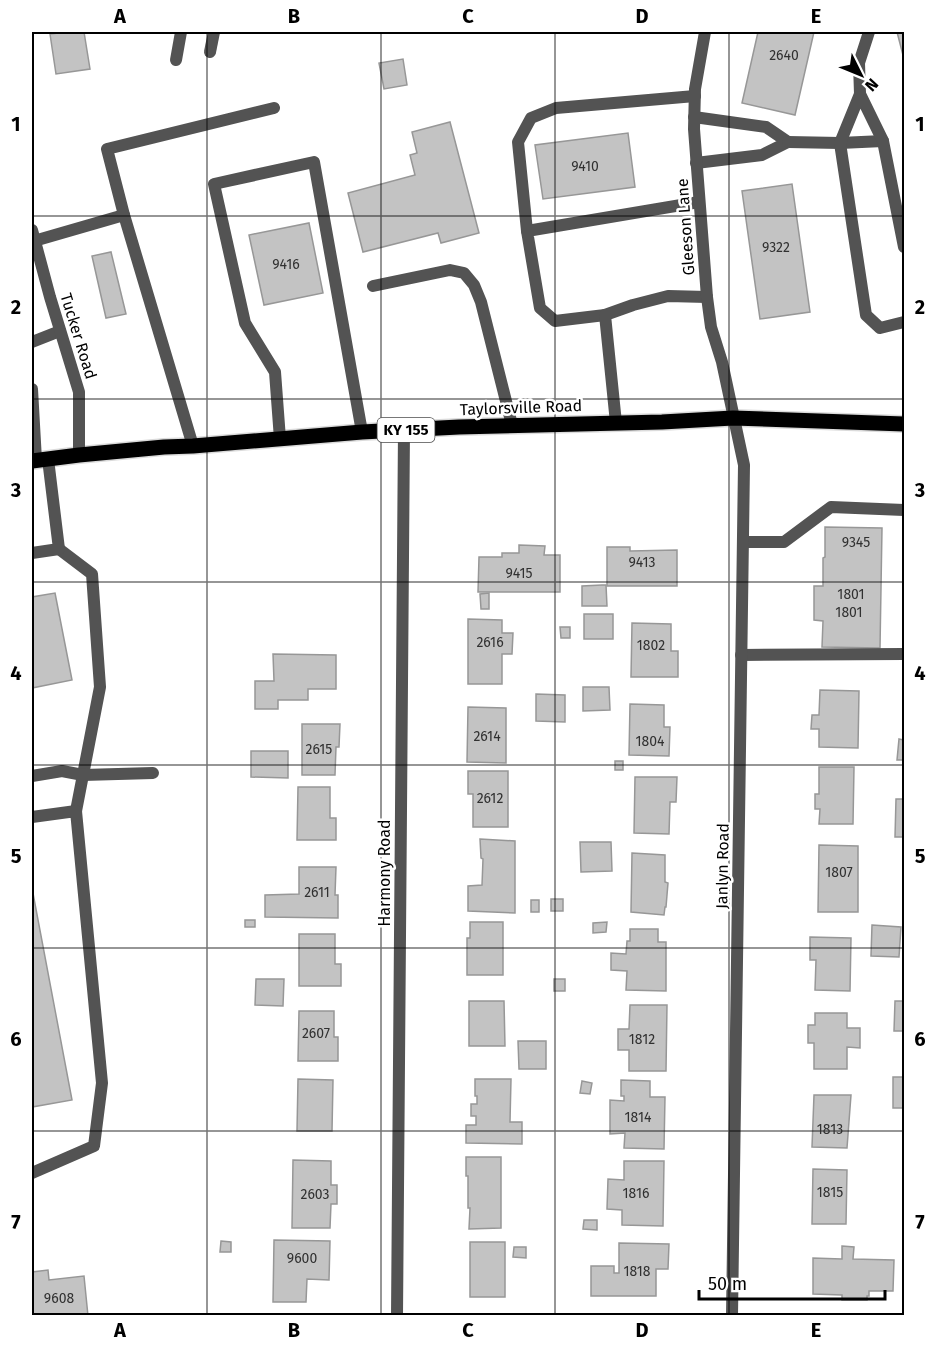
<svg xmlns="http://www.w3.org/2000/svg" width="936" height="1347" viewBox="0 0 936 1347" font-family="'Fira Sans',sans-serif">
  <rect width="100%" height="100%" fill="#fff"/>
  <!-- building -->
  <g fill="#c3c3c3" stroke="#979797" stroke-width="1.5">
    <polygon points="68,32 84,32 90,69 56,74 50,34"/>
    <polygon points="758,32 814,32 795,115 742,103"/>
    <polygon points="897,32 904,32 904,59"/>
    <polygon points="403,59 407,85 384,89 379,63"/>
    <polygon points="450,122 479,233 441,243 438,233 363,252 348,193 415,175 410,155 417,153 412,132"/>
    <polygon points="628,133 635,187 543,199 535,145"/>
    <polygon points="792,184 810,312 760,319 742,191"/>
    <polygon points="309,223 323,293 264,305 249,235"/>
    <polygon points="111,252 126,314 106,318 92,256"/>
    <polygon points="825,527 882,528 880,648 822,647 823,621 814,620 814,586 823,586 823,558 825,557"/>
    <polygon points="519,545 545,546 544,555 560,555 560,592 478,592 479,557 502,557 502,553 519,553"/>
    <polygon points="607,547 630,547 630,551 677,550 677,586 607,586"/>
    <polygon points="602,585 606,585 607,606 582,606 582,586"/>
    <polygon points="55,593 72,680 32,688 32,597"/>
    <polygon points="489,593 489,609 481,609 480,594"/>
    <rect x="584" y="614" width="29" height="25"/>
    <polygon points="468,619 502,620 502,633 513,633 512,654 502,654 502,684 468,684"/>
    <polygon points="632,623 671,624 671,651 678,651 678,677 631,677"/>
    <polygon points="560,627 570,627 570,638 561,638"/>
    <polygon points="273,654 336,655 336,689 308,689 308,700 278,700 278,709 255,709 255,681 274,681"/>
    <polygon points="583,687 609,687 610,710 583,711"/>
    <polygon points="820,690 859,691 858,748 819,747 819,729 811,729 812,715 819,715"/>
    <polygon points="536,694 565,695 565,722 536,721"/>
    <polygon points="630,704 664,705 664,727 670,727 669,756 629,755"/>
    <polygon points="468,707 506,708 506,763 467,762"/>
    <polygon points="302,724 340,724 339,747 336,747 335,775 302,775"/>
    <polygon points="899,739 904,740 904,760 897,760"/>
    <polygon points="251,751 288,751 288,778 251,777"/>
    <rect x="615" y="761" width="8" height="9"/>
    <polygon points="819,767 854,767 853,824 819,824 820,809 815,809 815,794 819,794"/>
    <polygon points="468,771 508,771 508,827 473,827 473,794 468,794"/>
    <polygon points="635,777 677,777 676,802 670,802 669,834 634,833"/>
    <polygon points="298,787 330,787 330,818 336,818 336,840 297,840"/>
    <polygon points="896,799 904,799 904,837 895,837"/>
    <polygon points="480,839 515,841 515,913 468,911 468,886 482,885 483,859 481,858"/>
    <polygon points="580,842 611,842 612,871 581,872"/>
    <polygon points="819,845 858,846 858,912 818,912"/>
    <polygon points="632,853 665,855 665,882 668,883 666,907 665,907 664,915 631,912"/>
    <polygon points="299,867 336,867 335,895 338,895 338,918 265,917 265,895 299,894"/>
    <polygon points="32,888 72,1100 32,1107"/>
    <rect x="551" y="899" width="12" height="12"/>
    <rect x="531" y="900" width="8" height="12"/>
    <rect x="245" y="920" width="10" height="7"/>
    <polygon points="470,922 503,922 503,975 467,975 467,938 470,938"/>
    <polygon points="607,922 606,932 593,933 593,923"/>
    <polygon points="872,925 901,927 899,957 871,956"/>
    <polygon points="630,929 658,929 658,942 666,942 666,991 626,990 627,971 611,970 611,953 626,954 627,941 630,941"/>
    <polygon points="299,934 335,934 335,964 341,964 341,986 299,986"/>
    <polygon points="810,937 851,938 850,991 815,990 816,960 810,960"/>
    <polygon points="256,979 284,979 283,1006 255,1005"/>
    <rect x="554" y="979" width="11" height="12"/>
    <polygon points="469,1001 504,1001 505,1046 469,1046"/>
    <polygon points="895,1001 904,1001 904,1031 894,1031"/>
    <polygon points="630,1005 667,1005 666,1071 629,1071 629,1050 618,1050 618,1029 629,1029"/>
    <polygon points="299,1011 334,1011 334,1037 338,1037 338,1061 298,1061"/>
    <polygon points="815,1013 847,1013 847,1028 860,1028 860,1048 847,1047 847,1069 814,1069 814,1043 808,1043 808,1025 815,1025"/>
    <polygon points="518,1041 546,1041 546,1069 519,1069"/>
    <rect x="893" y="1077" width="11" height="31"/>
    <polygon points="298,1079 333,1080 332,1131 297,1131"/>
    <polygon points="475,1079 511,1079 510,1122 522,1122 522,1144 466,1143 466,1125 476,1125 476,1116 471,1116 471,1104 477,1104 477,1096 475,1096"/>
    <polygon points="621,1080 650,1081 650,1097 665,1097 664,1149 624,1148 625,1133 610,1134 610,1100 624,1101 624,1096 621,1096"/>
    <polygon points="582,1081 592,1083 590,1094 580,1093"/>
    <polygon points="814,1095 851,1095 847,1148 812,1147"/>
    <polygon points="466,1157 501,1157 501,1228 469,1229 470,1208 468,1208 468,1176 466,1176"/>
    <polygon points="293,1160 331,1161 331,1185 337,1185 337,1204 331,1204 330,1228 292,1228"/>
    <polygon points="624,1161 664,1161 663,1226 622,1225 622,1210 607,1209 608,1179 624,1180"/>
    <polygon points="813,1169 847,1170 846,1224 812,1224"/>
    <polygon points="584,1220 597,1220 597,1230 583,1229"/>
    <polygon points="274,1240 330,1241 329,1280 307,1279 306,1302 273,1302"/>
    <polygon points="221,1241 231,1242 231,1252 220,1252"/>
    <rect x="470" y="1242" width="35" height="55"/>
    <polygon points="619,1243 669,1244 668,1269 656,1269 656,1296 591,1296 591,1266 614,1266 614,1273 619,1273"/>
    <polygon points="842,1246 854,1247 853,1259 894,1260 893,1291 869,1291 869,1296 867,1296 867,1300 842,1300 842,1295 813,1294 813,1258 842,1259"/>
    <polygon points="514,1247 526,1247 526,1258 513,1257"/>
    <polygon points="48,1270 49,1280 84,1276 88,1316 32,1316 32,1272"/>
  </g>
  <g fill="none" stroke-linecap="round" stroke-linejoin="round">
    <defs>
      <polyline id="primary" points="32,461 79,455 164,447 193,446 362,432 459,427 662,422 733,418 904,424"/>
    </defs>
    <!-- primary casing -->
    <use href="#primary" stroke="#dbdbdb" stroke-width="18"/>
    <!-- lane -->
    <g stroke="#535353" stroke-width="12">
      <polyline points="210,52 214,32"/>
      <polyline points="176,60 181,32"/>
      <polyline points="860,94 859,63 869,32"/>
      <polyline points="694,117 766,127 788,142 762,155 696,163"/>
      <polyline points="788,142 840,143 883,141"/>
      <polyline points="527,231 518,142 531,118 556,108 695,96"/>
      <polyline points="34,241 124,215"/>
      <polyline points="904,247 883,141 860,94 840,143 866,315 880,328 904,322"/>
      <polyline points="373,286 450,270 464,273 474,285 481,302 512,425"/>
      <polyline points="605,315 555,321 540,308 527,231 699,202"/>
      <polyline points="32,342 60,331"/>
      <polyline points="32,389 36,460"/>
      <polyline points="616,423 605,315 633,305 668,296 707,297"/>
      <polyline points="280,439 275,372 245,323 214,184 314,162 362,432"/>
      <polyline points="193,446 124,215 107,149 274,108"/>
      <polyline points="743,542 784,542 831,507 904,510"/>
      <polyline points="59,549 92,574 100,687 76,811"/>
      <polyline points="32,553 59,549 48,459"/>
      <polyline points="741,655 904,654"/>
      <polyline points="32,776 62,771 83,775 153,773"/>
      <polyline points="32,817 76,811 102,1083 94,1146 32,1173"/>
    </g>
    <!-- street -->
    <g stroke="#535353" stroke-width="12">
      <polyline points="705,32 695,89 694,129 707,297 711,327 722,362 744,465 732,1316"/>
      <polyline points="32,230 50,297 79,392 79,455"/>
      <polyline points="397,1316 404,430"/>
    </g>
    <!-- primary -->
    <use href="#primary" stroke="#000" stroke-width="15"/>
  </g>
  <!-- grid -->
  <path fill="none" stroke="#000" stroke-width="1.5" stroke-opacity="0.55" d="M207,32v1284M381,32v1284M555,32v1284M729,32v1284M32,216h872M32,399h872M32,582h872M32,765h872M32,948h872M32,1131h872"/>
  <g text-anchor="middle" stroke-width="5" stroke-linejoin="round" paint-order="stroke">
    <!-- number labels -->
    <g font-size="14" fill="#313131">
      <text x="784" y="60">2640</text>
      <text x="585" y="171">9410</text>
      <text x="776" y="252">9322</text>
      <text x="286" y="269">9416</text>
      <text x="856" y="547">9345</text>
      <text x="642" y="567">9413</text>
      <text x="519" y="578">9415</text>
      <text x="851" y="599">1801</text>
      <text x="849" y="617">1801</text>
      <text x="490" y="647">2616</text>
      <text x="651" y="650">1802</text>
      <text x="487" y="741">2614</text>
      <text x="650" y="746">1804</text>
      <text x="319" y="754">2615</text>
      <text x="490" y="803">2612</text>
      <text x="839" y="877">1807</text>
      <text x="317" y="897">2611</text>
      <text x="316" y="1038">2607</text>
      <text x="642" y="1044">1812</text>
      <text x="638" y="1122">1814</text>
      <text x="830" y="1134">1813</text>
      <text x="830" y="1197">1815</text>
      <text x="636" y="1198">1816</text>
      <text x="315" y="1199">2603</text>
      <text x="302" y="1263">9600</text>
      <text x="637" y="1276">1818</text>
      <text x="59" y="1303">9608</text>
    </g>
    <!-- shield labels -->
    <rect fill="#fff" stroke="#4c4c4c" stroke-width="1.5" x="377.5" y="418" width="57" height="24" rx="4.5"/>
    <g font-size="15" font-weight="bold" fill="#000">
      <text x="406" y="435">KY 155</text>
    </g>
    <!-- street labels -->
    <g font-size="16" fill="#000" stroke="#fff">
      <text transform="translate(685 227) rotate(-94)" y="6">Gleeson Lane</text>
      <text transform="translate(79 336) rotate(73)" y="6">Tucker Road</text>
      <text transform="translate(521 407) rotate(-2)" y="6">Taylorsville Road</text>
      <text transform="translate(722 866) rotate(-89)" y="6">Janlyn Road</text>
      <text transform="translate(384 873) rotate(-90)" y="6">Harmony Road</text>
    </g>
  </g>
  <!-- border -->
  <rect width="936" height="1347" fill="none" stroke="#ffffff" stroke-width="66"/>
  <!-- north arrow -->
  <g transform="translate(861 75) rotate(133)" stroke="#ffffff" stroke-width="4.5" paint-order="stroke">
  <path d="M0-4.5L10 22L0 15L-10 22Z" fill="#000000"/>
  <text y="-9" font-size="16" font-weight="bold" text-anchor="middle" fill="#000000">N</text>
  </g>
  <!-- scale -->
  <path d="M699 1290v9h186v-9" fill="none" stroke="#000000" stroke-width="3"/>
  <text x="708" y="1290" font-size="18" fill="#000000" stroke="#ffffff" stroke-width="4.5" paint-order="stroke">50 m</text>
  <rect x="33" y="33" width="870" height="1281" fill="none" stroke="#000" stroke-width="2"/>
  <g font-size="20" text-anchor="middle" font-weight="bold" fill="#000">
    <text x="120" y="23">A</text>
    <text x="294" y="23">B</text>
    <text x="468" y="23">C</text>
    <text x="642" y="23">D</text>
    <text x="816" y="23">E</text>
    <text x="16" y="131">1</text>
    <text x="920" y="131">1</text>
    <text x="16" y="314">2</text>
    <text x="920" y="314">2</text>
    <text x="16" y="497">3</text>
    <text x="920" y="497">3</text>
    <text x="16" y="680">4</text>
    <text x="920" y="680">4</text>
    <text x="16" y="863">5</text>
    <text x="920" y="863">5</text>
    <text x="16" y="1046">6</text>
    <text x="920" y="1046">6</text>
    <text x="16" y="1229">7</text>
    <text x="920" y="1229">7</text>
    <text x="120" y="1337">A</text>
    <text x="294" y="1337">B</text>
    <text x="468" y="1337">C</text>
    <text x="642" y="1337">D</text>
    <text x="816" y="1337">E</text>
  </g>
</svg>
